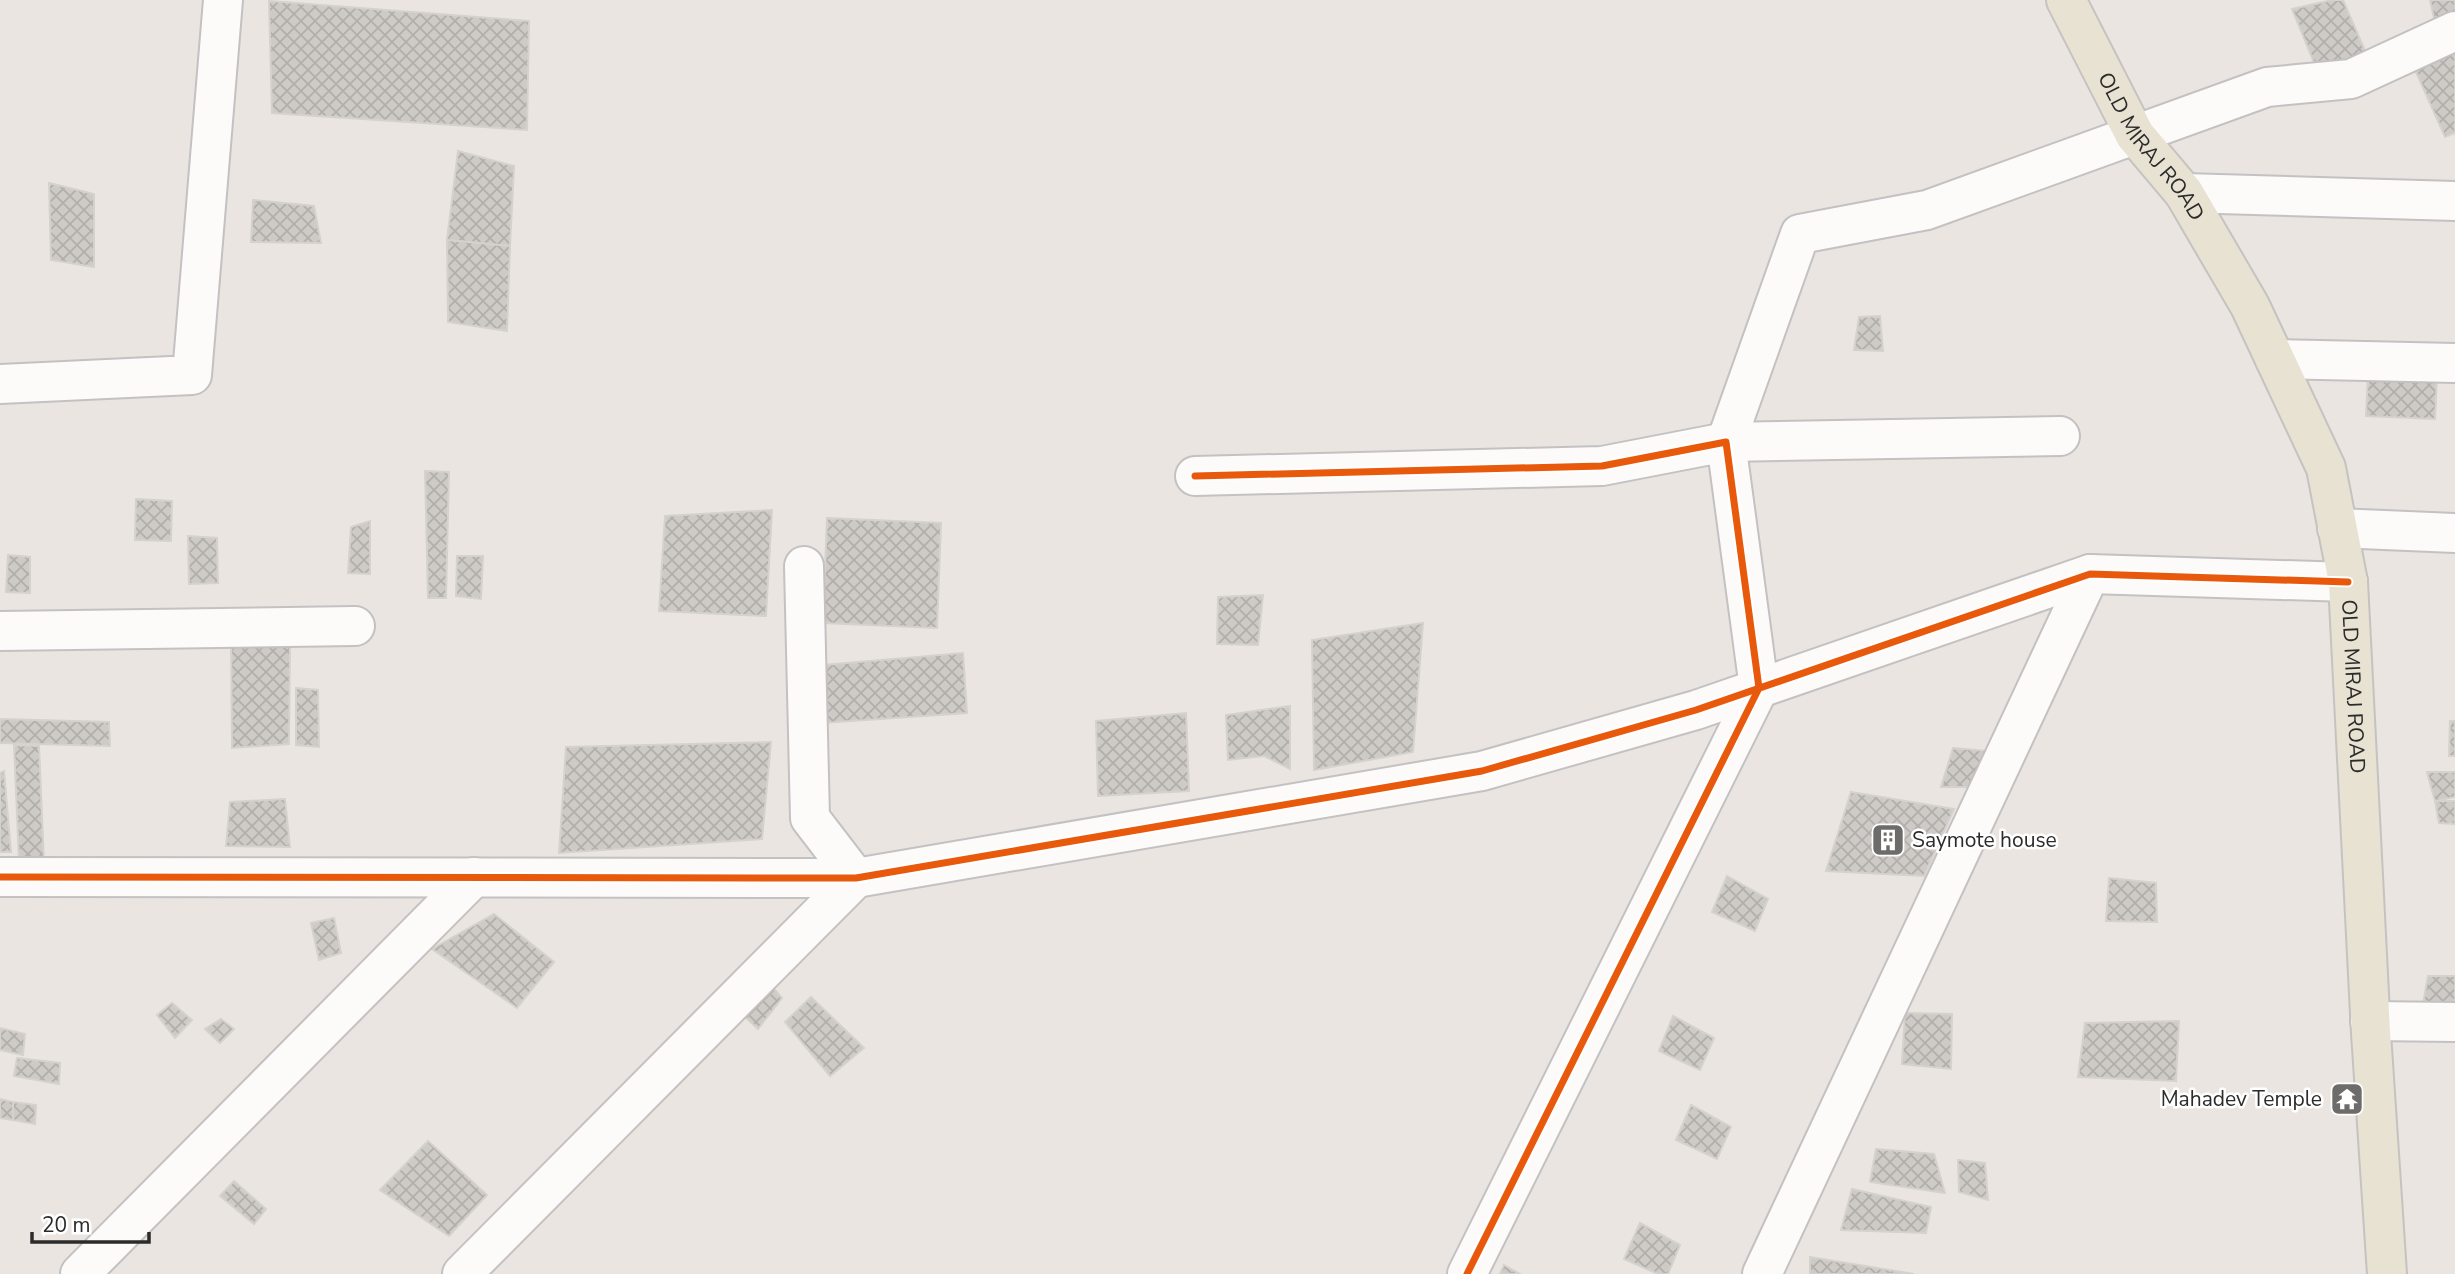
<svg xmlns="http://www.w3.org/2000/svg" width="2455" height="1274" viewBox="0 0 2455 1274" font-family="'Nunito Sans',sans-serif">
  <defs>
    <pattern id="building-cross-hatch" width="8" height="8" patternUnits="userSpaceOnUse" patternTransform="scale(1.75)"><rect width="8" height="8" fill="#cecbc7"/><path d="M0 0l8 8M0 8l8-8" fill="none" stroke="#b1aeab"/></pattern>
  </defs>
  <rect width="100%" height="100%" fill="#eae5e0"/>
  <!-- building -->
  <g fill="url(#building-cross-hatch)" stroke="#d5d1cc" stroke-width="2">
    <polygon points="2332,0 2343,0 2366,53 2319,75 2292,9"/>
    <polygon points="2430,0 2455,0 2455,17 2436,27"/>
    <polygon points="269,1 529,21 527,130 272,113"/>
    <polygon points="2455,49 2455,133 2445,137 2412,63"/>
    <polygon points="458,151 514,166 510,246 447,240"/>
    <polygon points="49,183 94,194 94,267 51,260"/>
    <polygon points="253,200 314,206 321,243 251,242"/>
    <polygon points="447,240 510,246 507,331 448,322"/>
    <polygon points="1880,316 1883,351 1854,350 1859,317"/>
    <polygon points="2368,374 2437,377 2435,419 2366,416"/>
    <polygon points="425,471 449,472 446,598 428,598"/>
    <polygon points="136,499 172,501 171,541 135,540"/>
    <polygon points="772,510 766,616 659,611 665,516"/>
    <polygon points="827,518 941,523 937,628 823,623"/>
    <polygon points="370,521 370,574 348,573 351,527"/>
    <polygon points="188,536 217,538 218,583 189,584"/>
    <polygon points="8,555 30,557 30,593 6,592"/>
    <polygon points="457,556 483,556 481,599 456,596"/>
    <polygon points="1263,595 1258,645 1217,644 1218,597"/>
    <polygon points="1423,623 1413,752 1314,770 1312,640"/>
    <polygon points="231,635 290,637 289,744 232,748"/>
    <polygon points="963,653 967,713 823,723 812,666"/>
    <polygon points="296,688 318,690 319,747 296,745"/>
    <polygon points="1290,706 1290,769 1264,756 1228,760 1226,715"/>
    <polygon points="1186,713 1189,791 1098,796 1096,721"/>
    <polygon points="0,719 109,722 110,746 0,743"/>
    <polygon points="2450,721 2455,721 2455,756 2449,756"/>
    <polygon points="771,742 762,839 559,853 566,747"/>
    <polygon points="14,745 39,746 44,863 19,861"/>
    <polygon points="1953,748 1988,751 1971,787 1941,787"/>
    <polygon points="4,771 11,852 0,852 0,773"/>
    <polygon points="2427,772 2455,772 2455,797 2435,801"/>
    <polygon points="1851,792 1954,809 1924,876 1826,871"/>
    <polygon points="285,799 290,847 226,846 230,802"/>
    <polygon points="2435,801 2455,801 2455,824 2439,823"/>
    <polygon points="1727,876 1768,899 1755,931 1712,912"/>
    <polygon points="2109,878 2156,883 2157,922 2106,921"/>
    <polygon points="494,914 554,962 517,1008 432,949"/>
    <polygon points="334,918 341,953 319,960 311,923"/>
    <polygon points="761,973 782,998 758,1029 731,1004"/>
    <polygon points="2428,976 2455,976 2455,1004 2423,1004"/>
    <polygon points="811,997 864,1048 830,1076 785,1022"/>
    <polygon points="172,1003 192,1020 175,1038 157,1015"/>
    <polygon points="1905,1013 1952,1014 1951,1069 1902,1064"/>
    <polygon points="1673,1016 1714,1038 1700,1070 1659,1051"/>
    <polygon points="221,1019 234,1029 220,1043 205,1029"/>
    <polygon points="2179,1021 2176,1081 2078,1077 2085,1023"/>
    <polygon points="0,1028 25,1034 23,1055 0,1050"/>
    <polygon points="17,1058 60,1063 59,1084 14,1076"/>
    <polygon points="0,1099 13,1102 13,1120 0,1118"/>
    <polygon points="13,1102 36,1105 35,1124 13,1120"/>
    <polygon points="1691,1105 1731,1127 1717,1159 1676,1140"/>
    <polygon points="428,1141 487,1195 449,1236 380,1190"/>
    <polygon points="1876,1149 1934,1154 1945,1193 1870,1182"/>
    <polygon points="1958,1160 1985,1163 1988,1200 1959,1192"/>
    <polygon points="234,1181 266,1209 254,1224 220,1196"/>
    <polygon points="1852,1189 1931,1207 1926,1233 1841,1230"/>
    <polygon points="1640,1223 1680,1245 1668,1274 1658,1274 1624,1259"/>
    <polygon points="1810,1257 1914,1274 1810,1274"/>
    <polygon points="1504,1265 1520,1274 1500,1274"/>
  </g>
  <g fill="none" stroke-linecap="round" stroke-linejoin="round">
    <defs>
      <g id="street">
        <polyline points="2184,193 2455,201"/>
        <polyline points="2275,359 2455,363"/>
        <polyline points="0,384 192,375 223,0"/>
        <polyline points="2060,436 1726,442 1800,234 1927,210 2267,87 2351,79 2455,31"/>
        <polyline points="1195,476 1602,466 1726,442 1759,688 1467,1274"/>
        <polyline points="2337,528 2455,533"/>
        <polyline points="804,566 810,818 856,878"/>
        <polyline points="0,631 355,626"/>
        <polyline points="0,877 856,878 1482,771 1696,710 2090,574 2348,582"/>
        <polyline points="2370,1021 2455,1022"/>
        <polyline points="80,1274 474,877"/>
        <polyline points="462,1274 856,878"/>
        <polyline points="1762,1274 2090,574"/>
      </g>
      <g id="primary">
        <path id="s1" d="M2066,0l69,135 49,58 66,113 76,162 22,114 23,451 16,241"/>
      </g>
    </defs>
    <!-- street casing -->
    <use href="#street" stroke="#c3c1c2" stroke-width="42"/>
    <!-- primary casing -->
    <use href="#primary" stroke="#c5c3c1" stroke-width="42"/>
    <!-- street -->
    <use href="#street" stroke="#fcfbfa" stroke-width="38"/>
    <!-- primary -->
    <use href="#primary" stroke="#e8e2d2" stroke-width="38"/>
    <defs>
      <g id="cycleway">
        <polyline points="1195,476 1602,466 1726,442 1759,688 1467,1274"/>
        <polyline points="0,877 856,878 1482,771 1696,710 2090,574 2348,582"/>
      </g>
    </defs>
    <!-- cycleway casing -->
    <use href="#cycleway" stroke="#fff" stroke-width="11"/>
    <!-- cycleway -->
    <use href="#cycleway" stroke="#e8590c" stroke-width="7"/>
  </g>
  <!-- icons -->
  <defs>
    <symbol id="building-square" viewBox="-11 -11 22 22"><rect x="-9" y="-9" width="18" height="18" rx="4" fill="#6e6c6a" stroke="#fff"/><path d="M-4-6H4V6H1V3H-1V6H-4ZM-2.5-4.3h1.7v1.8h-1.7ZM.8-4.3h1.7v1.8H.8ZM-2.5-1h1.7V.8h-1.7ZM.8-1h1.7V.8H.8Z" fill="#fff"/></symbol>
    <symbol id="temple-square" viewBox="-11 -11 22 22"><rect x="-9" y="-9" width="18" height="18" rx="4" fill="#6e6c6a" stroke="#fff"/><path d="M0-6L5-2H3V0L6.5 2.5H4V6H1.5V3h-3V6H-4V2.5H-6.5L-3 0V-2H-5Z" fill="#fff"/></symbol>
  </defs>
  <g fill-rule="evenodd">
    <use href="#building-square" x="1869" y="821" width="38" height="38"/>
    <use href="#temple-square" x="2328" y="1080" width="38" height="38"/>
  </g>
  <g text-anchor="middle" stroke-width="5" stroke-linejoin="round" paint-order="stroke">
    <!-- street labels -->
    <g font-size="21" fill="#2b2b2b" stroke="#fff">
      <text dy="7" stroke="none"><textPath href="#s1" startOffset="170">OLD MIRAJ ROAD</textPath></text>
      <text dy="7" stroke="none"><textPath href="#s1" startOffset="758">OLD MIRAJ ROAD</textPath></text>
    </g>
    <!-- poi labels -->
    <g font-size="21" fill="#2b2b2b" stroke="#fff" text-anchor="start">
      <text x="1912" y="847">Saymote house</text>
      <text x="2322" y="1106" text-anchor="end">Mahadev Temple</text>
    </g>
  </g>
  <!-- scale -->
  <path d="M32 1232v10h117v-10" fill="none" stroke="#2b2b2b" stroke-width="3.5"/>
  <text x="42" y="1232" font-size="21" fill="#2b2b2b" stroke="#ffffff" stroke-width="5" paint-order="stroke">20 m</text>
</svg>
